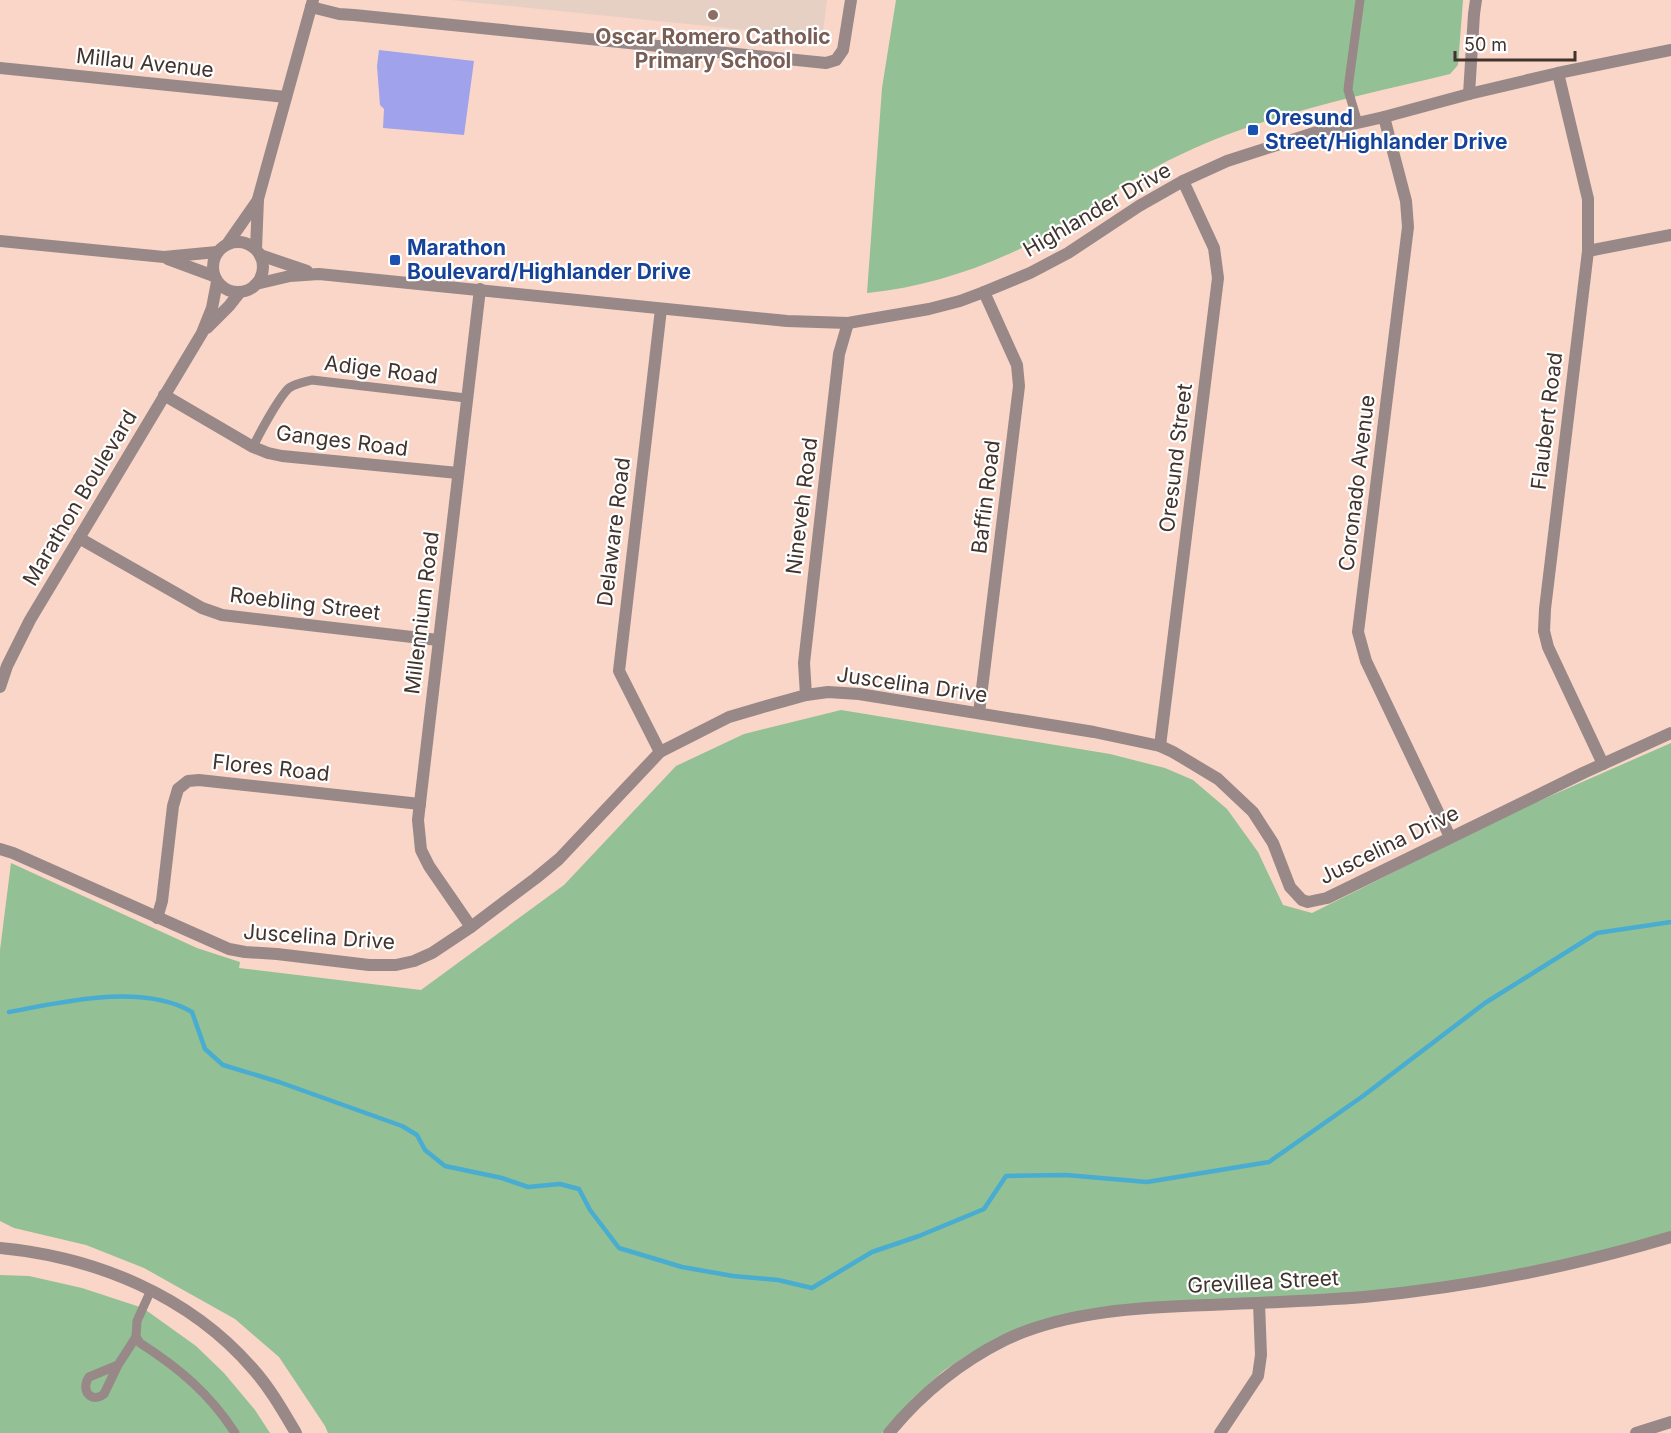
<svg xmlns="http://www.w3.org/2000/svg" width="1671" height="1433" viewBox="0 0 1671 1433" font-family="Inter,sans-serif">
  <rect width="100%" height="100%" fill="#f9d6c7"/>
  <!-- education -->
  <polygon fill="#e6cfc3" points="451,0 827,0 823,31 815,37"/>
  <!-- green -->
  <g fill="#93c094">
    <path d="M896,0h567l-5,65 -8,9c-90,22 -181,39 -266,79 -22,10 -43,22 -64,35 -19,12 -37,26 -57,38 -60,35 -126,60 -196,67l15,-205z"/>
    <polygon points="841,710 1110,754 1165,768 1193,780 1227,809 1258,852 1283,905 1312,913 1516,811 1671,743 1671,1235 1543,1268 1400,1291 1100,1309 970,1353 942,1372 912,1399 882,1433 328,1433 325,1426 279,1357 235,1319 144,1268 86,1245 14,1228 0,1221 0,950 11,863 197,948 240,962 239,968 421,990 564,885 676,766 744,734"/>
    <polygon points="0,1275 29,1276 82,1288 143,1308 196,1346 224,1373 255,1410 270,1433 0,1433"/>
  </g>
  <g fill="none" stroke-linecap="round" stroke-linejoin="round">
    <!-- stream -->
    <path stroke="#49acd1" stroke-width="4.5" d="M9,1012c54,-10 133,-29 183,0l13,37 18,16 56,17 123,44 15,9 8,15 20,16 57,12 26,9 32,-3 19,5 11,21 29,38 63,19 51,9 45,4 34,8 60,-36 47,-16 65,-27 22,-33 60,-1 81,7 122,-20 94,-66 122,-93 112,-70 74,-11"/>
  </g>
  <!-- building -->
  <polygon fill="#a0a2eb" points="379,50 474,61 464,135 383,128 384,109 380,105 377,66"/>
  <g fill="none" stroke-linecap="round" stroke-linejoin="round">
    <!-- service -->
    <g stroke="#988888" stroke-width="9">
      <polyline points="1358,123 1348,90 1349,81 1360,0"/>
      <path d="M253,447c6,-13 26,-50 36,-59 7,-5 15,-6 23,-8l154,18"/>
      <path d="M151,1290l-14,31 -1,16 4,6c39,25 70,51 95,90"/>
      <path d="M118,1365l-29,12c-9,13 2,27 15,17l14,-29 18,-28"/>
    </g>
    <!-- minor -->
    <g stroke="#988888" stroke-width="12">
      <polyline points="311,7 339,14 354,15 826,63 836,60 843,50 851,0"/>
      <polyline points="0,68 286,97"/>
      <polyline points="1558,73 1588,199 1588,251 1545,609 1544,631 1548,647 1603,764"/>
      <polyline points="1469,94 1474,14 1476,0"/>
      <polyline points="1384,117 1406,201 1408,227 1358,632 1366,661 1450,837"/>
      <polyline points="1588,251 1671,235"/>
      <polyline points="164,395 253,447 268,453 282,456 458,473"/>
      <polyline points="79,538 202,608 222,615 438,640"/>
      <polyline points="806,695 804,663 839,354 848,323"/>
      <polyline points="979,713 1019,386 1017,365 984,292"/>
      <polyline points="1160,746 1218,278 1214,248 1183,181"/>
      <polyline points="660,752 619,671 661,309"/>
      <polyline points="0,849 13,853 229,949 245,952 277,954 369,965 396,965 414,961 432,953 471,927 536,878 559,859 660,752 729,717 763,707 806,695 828,692 859,694 1094,732 1160,746 1173,752 1218,779 1253,812 1273,843 1290,887 1302,900 1308,902 1327,898 1583,773 1671,733"/>
      <polyline points="157,918 162,901 173,806 178,789 188,781 199,780 420,804"/>
      <polyline points="471,927 429,866 421,850 418,820 480,289"/>
      <polyline points="1220,1433 1258,1376 1261,1355 1259,1303"/>
      <polyline points="1636,1433 1671,1422"/>
    </g>
    <!-- tertiary -->
    <g stroke="#988888" stroke-width="12">
      <polyline points="0,241 164,257 217,252"/>
      <circle cx="238" cy="267" r="25"/>
      <polyline points="228,243 258,200"/>
      <polyline points="256,249 258,199 313,0"/>
      <polyline points="260,255 307,271"/>
      <polyline points="168,259 214,276"/>
      <polyline points="256,284 290,276 319,274 787,321 848,323 929,309 960,301 984,292 1030,273 1068,253 1139,206 1183,181 1227,161 1317,132 1384,117 1469,94 1558,73 1671,50"/>
      <polyline points="207,328 229,306 240,292"/>
      <polyline points="0,687 7,666 30,620 202,333 212,308 217,282"/>
      <path d="M0,1248c95,9 189,47 253,121 17,19 30,42 43,64"/>
      <path d="M889,1433c32,-39 70,-70 116,-93 60,-29 138,-33 204,-35 52,-2 103,-4 155,-8 104,-10 207,-30 307,-60"/>
    </g>
  </g>
  <!-- markers -->
  <circle fill="#8d6e63" stroke="#fff" stroke-width="2" cx="713" cy="15" r="6"/>
  <g fill="#1a4fb4" stroke="#fff" stroke-width="2">
    <rect x="1247" y="124" width="12" height="12" rx="3"/>
    <rect x="389" y="254" width="12" height="12" rx="3"/>
  </g>
  <g text-anchor="middle" stroke-width="4.5" stroke-linejoin="round" paint-order="stroke">
    <!-- education labels -->
    <g font-size="21" font-weight="bold" fill="#785e54" stroke="#fff">
      <text x="713" y="44">Oscar Romero Catholic<tspan x="713" dy="24">Primary School</tspan></text>
    </g>
    <!-- street labels -->
    <g font-size="21" fill="#41332d" stroke="#fff">
      <text transform="translate(145 63) rotate(6)" y="7">Millau Avenue</text>
      <text transform="translate(1097 210) rotate(-30)" y="7">Highlander Drive</text>
      <text transform="translate(381 370) rotate(7)" y="7">Adige Road</text>
      <text transform="translate(1547 421) rotate(-83)" y="7">Flaubert Road</text>
      <text transform="translate(342 441) rotate(7)" y="7">Ganges Road</text>
      <text transform="translate(1176 458) rotate(-83)" y="7">Oresund Street</text>
      <text transform="translate(1357 483) rotate(-83)" y="7">Coronado Avenue</text>
      <text transform="translate(986 497) rotate(-83)" y="7">Baffin Road</text>
      <text transform="translate(80 498) rotate(-59)" y="7">Marathon Boulevard</text>
      <text transform="translate(802 506) rotate(-83)" y="7">Nineveh Road</text>
      <text transform="translate(614 532) rotate(-83)" y="7">Delaware Road</text>
      <text transform="translate(305 604) rotate(7)" y="7">Roebling Street</text>
      <text transform="translate(422 613) rotate(-83)" y="7">Millennium Road</text>
      <text transform="translate(912 685) rotate(8)" y="7">Juscelina Drive</text>
      <text transform="translate(271 768) rotate(6)" y="7">Flores Road</text>
      <text transform="translate(1389 845) rotate(-26)" y="7">Juscelina Drive</text>
      <text transform="translate(319 937) rotate(4)" y="7">Juscelina Drive</text>
      <text transform="translate(1263 1282) rotate(-3)" y="7">Grevillea Street</text>
    </g>
    <!-- transit labels -->
    <g font-size="21" font-weight="bold" fill="#164399" stroke="#fff" text-anchor="start">
      <text x="1265" y="125">Oresund<tspan x="1265" dy="24">Street/Highlander Drive</tspan></text>
      <text x="407" y="255">Marathon<tspan x="407" dy="24">Boulevard/Highlander Drive</tspan></text>
    </g>
  </g>
  <!-- scale -->
  <path d="M1455 51v9h120v-9" fill="none" stroke="#41332d" stroke-width="3"/>
  <text x="1464" y="51" font-size="18" fill="#41332d" stroke="#ffffff" stroke-width="4.5" paint-order="stroke">50 m</text>
</svg>
